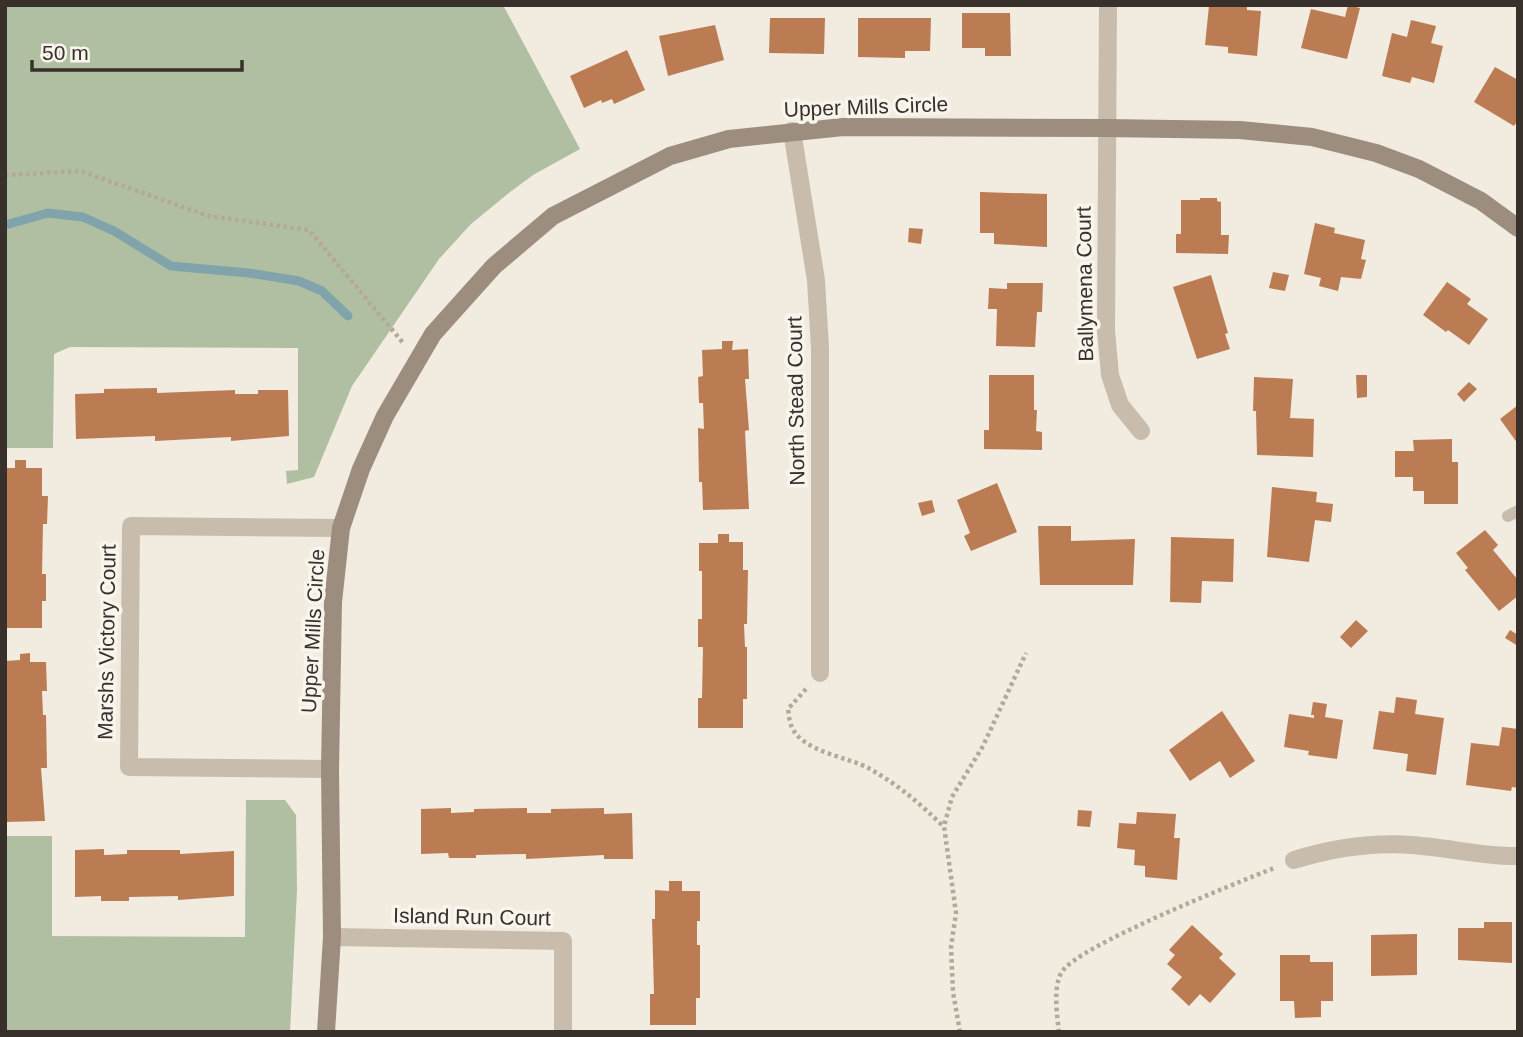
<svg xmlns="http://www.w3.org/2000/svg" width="1523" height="1037" viewBox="0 0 1523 1037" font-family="Arial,sans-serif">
  <rect width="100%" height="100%" fill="#f1ebe0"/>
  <!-- green -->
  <g fill="#b0bfa1">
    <polygon points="5,5 503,5 580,149 533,175 510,192 471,224 439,259 352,386 314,477 287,484 286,471 298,470 298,348 70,347 54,354 53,448 5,448"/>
    <polygon points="246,800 285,800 296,815 297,890 290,1032 5,1032 5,836 52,836 52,936 245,937"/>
  </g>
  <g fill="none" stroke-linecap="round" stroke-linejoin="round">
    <!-- stream -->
    <polyline stroke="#81a3ab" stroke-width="9" points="5,225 48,213 83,217 114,231 171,266 249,273 299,281 322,291 348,316"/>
  </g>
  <!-- building -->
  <g fill="#bb7c54">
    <polygon points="1220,5 1247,5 1247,10 1261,11 1257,56 1228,53 1228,47 1205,45 1209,6"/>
    <polygon points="1348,5 1360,8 1347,59 1301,48 1311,9 1345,17"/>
    <polygon points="962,13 1010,13 1011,56 985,56 985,48 962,48"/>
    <polygon points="770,18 825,18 824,54 769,53"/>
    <polygon points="858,18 931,18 930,51 905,51 905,58 858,57"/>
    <polygon points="1411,20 1436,26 1431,43 1443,46 1434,83 1412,77 1410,83 1382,76 1392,33 1407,37"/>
    <polygon points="715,25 724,60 668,76 659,36"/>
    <polygon points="627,50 645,90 614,104 612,99 602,103 601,100 584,108 570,76"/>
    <polygon points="1495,67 1518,80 1518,120 1514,126 1474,102"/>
    <polygon points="980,192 1047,194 1047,247 994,244 994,233 980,233"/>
    <polygon points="1200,198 1217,198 1217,201 1221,202 1221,235 1229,235 1228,254 1176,253 1176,234 1181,234 1181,200 1200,200"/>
    <polygon points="1315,223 1335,228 1334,233 1365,240 1361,259 1366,260 1361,279 1341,277 1338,291 1319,286 1321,278 1304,274"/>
    <polygon points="909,228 923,229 921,244 908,242"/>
    <polygon points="1273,272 1289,275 1285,291 1269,288"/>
    <polygon points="1211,275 1228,333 1225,334 1230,349 1197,359 1173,287"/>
    <polygon points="1447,282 1471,299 1467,304 1488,319 1469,345 1448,330 1446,332 1423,315"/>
    <polygon points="1007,283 1043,283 1042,312 1037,312 1035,347 996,346 997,309 988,309 989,288 1007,289"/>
    <polygon points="722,341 733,341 732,350 748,349 749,379 745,379 749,430 745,431 749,509 703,510 702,482 699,482 698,428 704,429 703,403 699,403 698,377 703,376 702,350 722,349"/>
    <polygon points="989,375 1034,375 1034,410 1037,410 1036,431 1042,432 1042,450 984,449 984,430 989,430"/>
    <polygon points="1356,375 1367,375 1367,397 1357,398"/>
    <polygon points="1254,377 1293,379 1290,418 1314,419 1313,457 1257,455 1256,411 1253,411"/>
    <polygon points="1469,382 1477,389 1464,402 1457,394"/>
    <polygon points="157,388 157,393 235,390 235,394 258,394 258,390 288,390 289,436 231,441 231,437 155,441 155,436 76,439 75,394 104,393 104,389"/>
    <polygon points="1518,405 1518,444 1500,419"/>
    <polygon points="1452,439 1452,462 1458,462 1458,504 1424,504 1424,491 1413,491 1413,477 1395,477 1395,451 1414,451 1413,440"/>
    <polygon points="15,460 26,460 26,468 42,468 42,496 48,496 47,524 43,524 42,574 46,574 46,601 42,601 42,628 5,628 5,468 15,468"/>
    <polygon points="997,483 1017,532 971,551 964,536 970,533 957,500"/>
    <polygon points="1272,487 1317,492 1316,502 1333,504 1331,522 1315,520 1309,562 1267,557"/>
    <polygon points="932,500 935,512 922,516 918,503"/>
    <polygon points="1038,526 1071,526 1071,541 1135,539 1133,585 1040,585"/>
    <polygon points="1485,530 1498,545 1493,550 1518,580 1518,596 1499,611 1465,570 1468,568 1456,553"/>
    <polygon points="718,534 729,534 729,542 743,542 743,570 748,570 747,624 744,624 745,647 747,647 747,699 743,699 743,728 698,728 698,698 702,698 703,647 698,647 698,619 702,619 702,571 699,571 699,543 718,543"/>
    <polygon points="1171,537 1234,539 1233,582 1202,581 1201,603 1170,602"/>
    <polygon points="1356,620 1368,631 1351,648 1340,637"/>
    <polygon points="1510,630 1518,635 1518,646 1505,638"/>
    <polygon points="30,653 30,662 46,662 47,691 42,691 43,715 46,715 47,768 41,768 45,821 5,822 5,661 20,660 20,654"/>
    <polygon points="1396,697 1417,700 1415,714 1444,718 1436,775 1406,771 1408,754 1373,749 1379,711 1394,713"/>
    <polygon points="1313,702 1327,704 1325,717 1343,720 1337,759 1308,755 1309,751 1284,747 1289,714 1314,718 1314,715 1311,715"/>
    <polygon points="1222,711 1255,761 1230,778 1220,761 1190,781 1169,750"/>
    <polygon points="1502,727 1518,729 1518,788 1512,787 1511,791 1466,785 1471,743 1499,746"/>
    <polygon points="451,808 451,813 474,812 474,809 527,808 527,813 551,813 551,809 604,808 604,814 632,813 633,859 604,859 604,855 526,859 526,854 476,855 476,858 449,858 448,853 421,854 421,809"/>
    <polygon points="1078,810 1092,811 1090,827 1077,826"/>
    <polygon points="1137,812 1176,814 1174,838 1180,838 1177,880 1145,877 1145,866 1134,865 1135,850 1117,848 1119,823 1136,824"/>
    <polygon points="104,849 104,855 127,854 127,850 180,850 180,854 234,851 234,896 178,900 178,896 129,897 129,901 101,901 101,896 75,897 75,850"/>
    <polygon points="669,881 682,881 682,891 700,891 700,921 697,921 697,945 700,945 700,998 696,998 696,1025 650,1025 650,994 654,994 652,919 655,919 655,890 669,891"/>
    <polygon points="1484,922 1512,922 1512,963 1458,960 1458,928 1484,928"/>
    <polygon points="1192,925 1223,954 1219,958 1236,974 1210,1003 1200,994 1189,1006 1171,989 1182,977 1167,964 1175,955 1169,950"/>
    <polygon points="1417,934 1417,975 1371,976 1371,935"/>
    <polygon points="1280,955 1310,955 1310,962 1333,962 1333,1001 1321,1001 1321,1017 1295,1018 1294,1001 1280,1001"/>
  </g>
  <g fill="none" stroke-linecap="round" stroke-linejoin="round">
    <!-- path -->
    <g stroke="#b4a897" stroke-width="4.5" stroke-dasharray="3.5 3.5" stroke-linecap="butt">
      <polyline points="5,175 80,171 209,216 309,230 404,344"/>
      <path d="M806,689l-18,20c1,5 1,12 3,16 9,27 59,32 79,44 30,17 49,34 73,57"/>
      <polyline points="960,1032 953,992 951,947 956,913 944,826 952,797 983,746 1026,653"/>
      <path d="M1059,1032c-2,-17 -6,-43 2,-59 15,-27 176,-90 213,-105"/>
    </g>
    <!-- lane -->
    <polyline stroke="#c8bdac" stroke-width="12" points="1508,516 1518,511"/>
    <!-- street -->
    <g stroke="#c8bdac" stroke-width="18">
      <polyline points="1108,5 1106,331 1110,375 1120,405 1141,431"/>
      <polyline points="792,131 816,280 820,348 820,673"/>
      <polyline points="330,769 129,767 131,526 341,528"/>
      <path d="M1294,860c39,-12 76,-18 117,-15 36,2 71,12 107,11"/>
      <polyline points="332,937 563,941 563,1032"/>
    </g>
    <!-- secondary -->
    <polyline stroke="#9c8d7e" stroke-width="18" points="326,1032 332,937 330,769 333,602 341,528 361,469 385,416 433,334 494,266 553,216 670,156 729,139 843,127 1106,128 1240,130 1312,137 1376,153 1419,169 1481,201 1518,228"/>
  </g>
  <g text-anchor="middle" stroke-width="7" stroke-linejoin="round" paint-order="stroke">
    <!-- street labels -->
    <g font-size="21" fill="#37302b" stroke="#f9f5ec">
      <text transform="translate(866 107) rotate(-2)" y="7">Upper Mills Circle</text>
      <text transform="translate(1085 284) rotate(-91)" y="7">Ballymena Court</text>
      <text transform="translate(796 401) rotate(-91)" y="7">North Stead Court</text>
      <text transform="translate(313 631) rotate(-87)" y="7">Upper Mills Circle</text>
      <text transform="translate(107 642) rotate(-89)" y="7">Marshs Victory Court</text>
      <text transform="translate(472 917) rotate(1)" y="7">Island Run Court</text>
    </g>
  </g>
  <!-- border -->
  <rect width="1523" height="1037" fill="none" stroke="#37302b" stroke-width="14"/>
  <!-- scale -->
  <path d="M32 60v10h210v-10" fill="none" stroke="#37302b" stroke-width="3.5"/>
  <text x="42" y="60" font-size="21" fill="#37302b" stroke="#f9f5ec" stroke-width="5" paint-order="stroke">50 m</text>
</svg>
